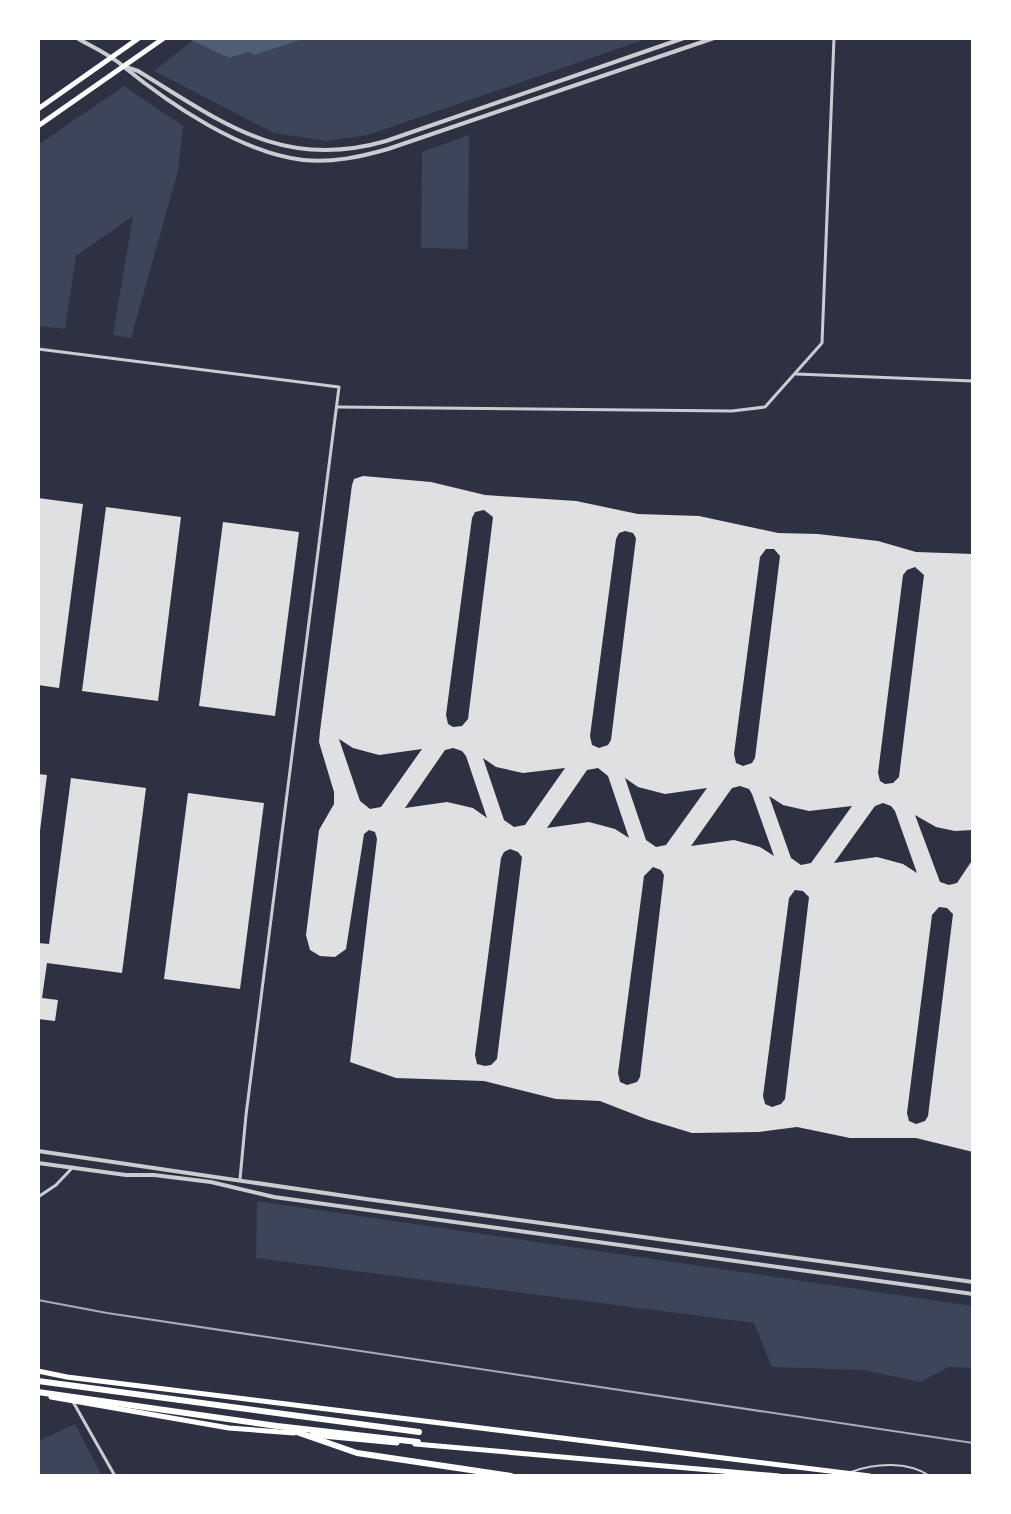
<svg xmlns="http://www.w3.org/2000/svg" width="1011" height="1514" viewBox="0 0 1011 1514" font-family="'Sofia Sans Condensed',sans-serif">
  <rect width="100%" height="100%" fill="#2d3142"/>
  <!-- green -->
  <g fill="#3c4559">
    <polygon points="307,38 649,38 368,135 327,141 274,133 154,71 192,41 229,58 249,52 254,55"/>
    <polygon points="124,86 183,126 178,171 131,338 113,335 133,216 76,256 65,329 38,326 38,145"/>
    <polygon points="469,135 468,249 421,248 422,152"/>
    <polygon points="257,1201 973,1306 973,1368 948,1367 921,1382 863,1370 772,1367 754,1323 256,1258"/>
    <polygon points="75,1424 102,1476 38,1476 38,1441"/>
  </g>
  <!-- water -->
  <polygon fill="#4f5d75" points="186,38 307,38 254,55 249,52 229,58"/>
  <!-- building -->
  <g fill="#e0e0e3" fill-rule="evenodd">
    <path d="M363,476l68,6 54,13 91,6 62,13 61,2 79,17 40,1 60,7 38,11 57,2v276l-18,1 -19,-4 -21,-12 25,67 9,3 8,-2 16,-24v293l-57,-14h-66l-53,-11 -38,5 -67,1 -46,-14 -46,-18 -44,-2 -72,-18 -88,-3 -46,-16 27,-223 -2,-7 -6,-2 -5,4 -18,115 -11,8 -15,-1 -10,-6 -4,-15 13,-105 15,-26v-12l-15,-50 1,-11 32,-246 2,-6zM484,510l9,7 -25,202 -6,7 -9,1 -5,-3 -2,-9 26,-197 3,-6zM625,531l8,2 3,5 -25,202 -3,5 -9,3 -7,-3 -2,-9 26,-197 3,-6zM766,549h8l6,7 -25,202 -3,5 -9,3 -7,-3 -2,-9 26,-197zM915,567l9,8 -25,202 -6,6 -8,1 -5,-3 -2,-8 25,-198 4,-5zM339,739l14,9 26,7 43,-6 -41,58 -11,2 -10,-8zM453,748l9,3 4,5 21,62 -14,-10 -26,-6 -42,6 40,-58zM483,758l13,9 27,6 42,-5 -40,57 -11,2 -10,-7zM598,768l10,8 21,62 -14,-9 -26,-7 -42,6 40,-58zM625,778l13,9 27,7 42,-6 -41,57 -10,2 -10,-7zM740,786l9,3 3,5 22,62 -14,-9 -26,-7 -43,6 41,-58zM769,796l14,9 26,6 43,-5 -41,57 -10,2 -10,-7zM883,803l8,3 4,5 22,62 -14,-9 -26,-7 -43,6 41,-57zM510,849l8,3 4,5 -25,202 -6,6 -6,1 -8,-2 -2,-9 26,-197 3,-6zM653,867l8,3 3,5 -24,202 -3,5 -10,3 -7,-3 -2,-9 26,-197zM795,890l8,1 6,6 -24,202 -4,5 -9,3 -7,-3 -2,-8 26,-198zM939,907l8,1 6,6 -25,202 -3,5 -9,3 -7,-3 -2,-8 25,-198z"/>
    <polygon points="38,498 83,504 59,688 38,685"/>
    <polygon points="106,507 181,517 158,701 82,691"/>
    <polygon points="223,522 299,532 275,716 199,706"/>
    <polygon points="38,774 47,775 40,831 38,831"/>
    <polygon points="71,778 146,788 122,973 47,963 42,998 58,1000 55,1021 38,1019 38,943 49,944"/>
    <polygon points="188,793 264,803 240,989 164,979"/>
  </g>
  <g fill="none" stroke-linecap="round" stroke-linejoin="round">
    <!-- service -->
    <path stroke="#caccd0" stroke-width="2" d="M851,1472c24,-9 57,-11 79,4"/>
    <!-- minor -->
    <g stroke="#caccd0" stroke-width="3">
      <polyline points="38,349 339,387 246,1115 240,1179"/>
      <polyline points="796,374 973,381"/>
      <polyline points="337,407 732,411 765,407 822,343 834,38"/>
      <polyline points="38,1197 56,1185 73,1167"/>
      <polyline points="72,1400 115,1476"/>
    </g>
    <!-- tertiary -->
    <g stroke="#caccd0" stroke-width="4">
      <path d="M77,38c15,9 34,17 47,29 47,38 118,86 179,93 29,3 57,-3 85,-11l326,-111"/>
      <path d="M126,67l12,4c84,51 144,100 248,70l298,-103"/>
      <polyline points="38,1151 366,1199 973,1282"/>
      <polyline points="38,1163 126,1175 154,1175 211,1182 274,1197 973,1294"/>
    </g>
    <!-- secondary -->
    <g stroke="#fff" stroke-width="5">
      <polyline points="38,1371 67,1377 870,1476"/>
      <polyline points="51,1397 229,1428 294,1433"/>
      <polyline points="312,1435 397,1443"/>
      <polyline points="415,1444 779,1476"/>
    </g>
    <!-- primary -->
    <g stroke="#fff" stroke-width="5">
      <polyline points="38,109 139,38"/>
      <polyline points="38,126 164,38"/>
    </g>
    <!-- trunk -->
    <g stroke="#fff" stroke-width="6">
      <polyline points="38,1381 419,1432"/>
      <polyline points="38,1392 277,1426 418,1442"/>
      <polyline points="288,1429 357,1453 511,1476"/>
    </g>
    <!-- rail -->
    <polyline stroke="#abadb3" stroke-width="2" points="38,1300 107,1313 973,1443"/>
  </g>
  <!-- border -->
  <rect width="1011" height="1514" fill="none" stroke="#ffffff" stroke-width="80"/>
</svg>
